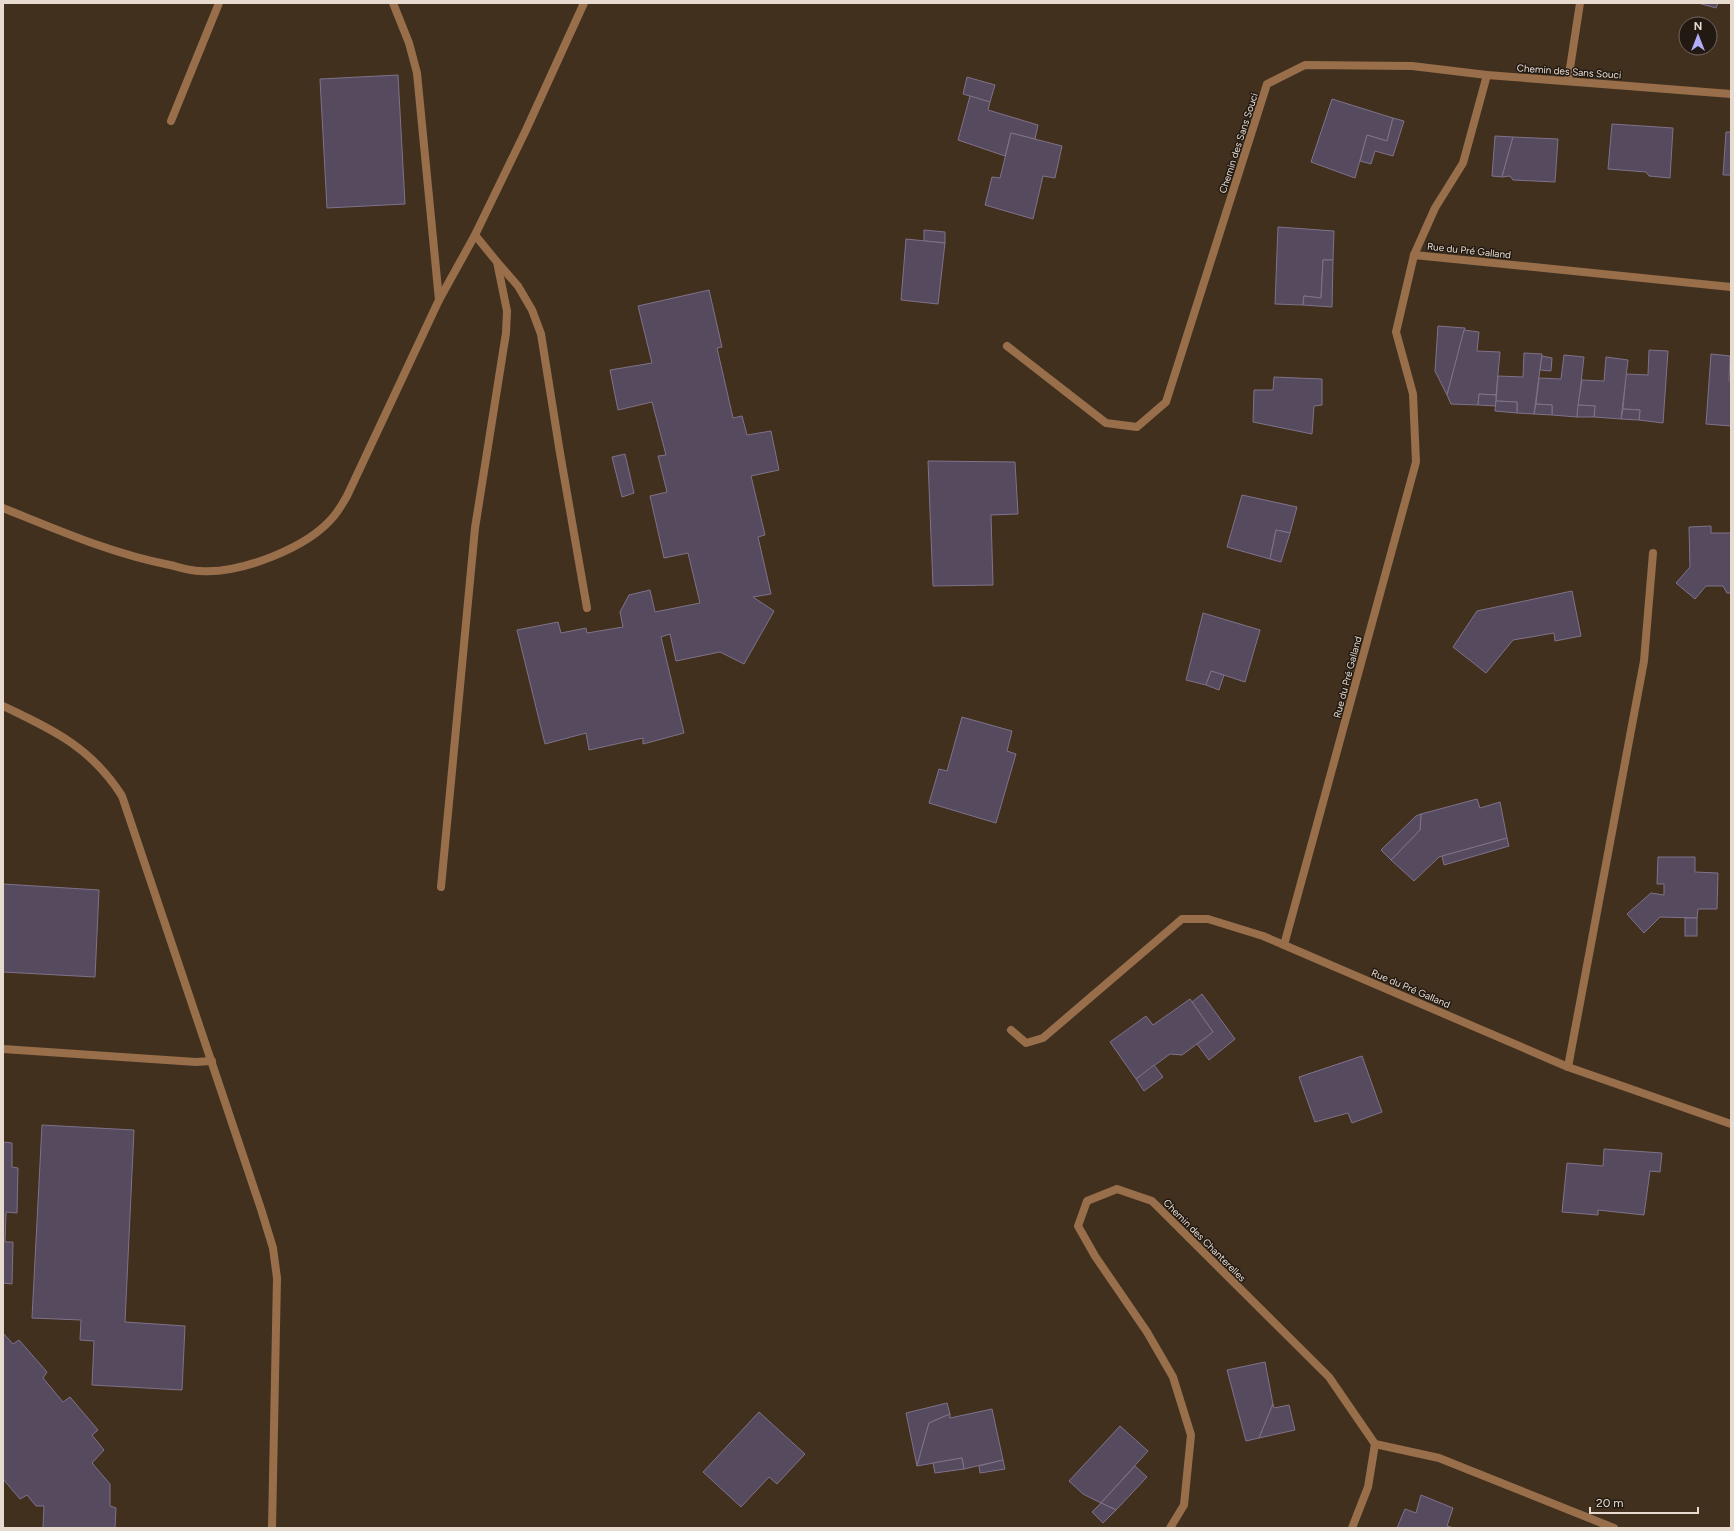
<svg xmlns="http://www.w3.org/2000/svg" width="1734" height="1531" viewBox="0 0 1734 1531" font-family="Figtree,sans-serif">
  <rect width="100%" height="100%" fill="#42301f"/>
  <!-- building -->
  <g fill="#564a5f" stroke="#7f728a">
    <polygon points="1698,3 1718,3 1716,8"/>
    <polygon points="398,75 405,204 327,208 320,79"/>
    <polygon points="967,77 995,85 990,102 963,94"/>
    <polygon points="970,96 990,102 988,110 1038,125 1035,139 1011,133 1005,156 958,140"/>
    <polygon points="1332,99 1393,118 1387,141 1367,135 1355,178 1311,162"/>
    <polygon points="1393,118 1404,121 1393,156 1375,151 1371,164 1360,161 1367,135 1387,141"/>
    <polygon points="1612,124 1673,128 1670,178 1649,176 1646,172 1608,169"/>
    <polygon points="1726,132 1731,132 1731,175 1723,175"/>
    <polygon points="1011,133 1062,146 1055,178 1043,176 1033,219 985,205 992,177 1000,178"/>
    <polygon points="1495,136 1513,137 1502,177 1492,176"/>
    <polygon points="1513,137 1558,139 1555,182 1513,180 1510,176 1502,177"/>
    <polygon points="1278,227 1334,231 1333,260 1323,260 1321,298 1304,296 1303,305 1275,304"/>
    <polygon points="924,230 945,232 945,243 924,241"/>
    <polygon points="906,239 945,243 938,304 901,300"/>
    <polygon points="1323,260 1333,260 1332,307 1303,305 1304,296 1321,298"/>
    <polygon points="709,290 722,347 717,348 733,418 742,416 747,435 771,431 779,470 751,476 765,535 758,537 771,594 753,597 774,611 744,664 720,652 676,661 670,634 661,637 684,733 643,744 643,738 589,750 586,733 545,744 517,630 558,622 561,633 586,628 587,633 623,627 620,612 629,595 650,590 655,612 700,603 688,553 664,558 650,496 667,492 658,456 666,455 652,402 618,410 610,370 652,363 638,306"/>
    <polygon points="1438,326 1465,328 1447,395 1435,371"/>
    <polygon points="1464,330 1479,332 1477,351 1500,352 1496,395 1479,394 1478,405 1451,404 1447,395"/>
    <polygon points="1649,350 1668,351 1663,423 1639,420 1640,410 1623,409 1626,374 1648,375"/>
    <polygon points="1524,353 1542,354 1534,414 1517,413 1517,402 1496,401 1498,376 1523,377"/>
    <polygon points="1711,354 1730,356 1729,381 1731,381 1731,426 1706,424"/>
    <polygon points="1564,355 1584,357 1577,417 1552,415 1552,405 1536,404 1539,378 1561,379"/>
    <polygon points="1542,356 1552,358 1551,371 1540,370"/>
    <polygon points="1606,357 1628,360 1621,419 1594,417 1595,406 1578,405 1582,380 1604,381"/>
    <polygon points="1274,377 1322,379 1322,405 1314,406 1312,434 1253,422 1254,390 1273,390"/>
    <polygon points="1479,394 1496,395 1496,406 1478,405"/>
    <polygon points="1496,401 1517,402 1517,413 1495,411"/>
    <polygon points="1536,404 1552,405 1552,415 1534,414"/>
    <polygon points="1578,405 1595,406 1594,417 1577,417"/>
    <polygon points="1623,409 1640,410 1639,420 1621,419"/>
    <polygon points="625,454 634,493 622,497 612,457"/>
    <polygon points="928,461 1015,462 1018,514 991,515 993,585 933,586"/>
    <polygon points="1242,495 1297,507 1290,533 1276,530 1270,559 1227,547"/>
    <polygon points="1711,526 1711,533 1731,533 1731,593 1727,593 1723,586 1706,586 1695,599 1676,583 1690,567 1689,527"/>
    <polygon points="1276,530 1290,533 1281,562 1270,559"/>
    <polygon points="1572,591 1581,636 1555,641 1554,633 1513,640 1486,673 1453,647 1477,611"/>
    <polygon points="1203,613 1260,630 1245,682 1211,671 1206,685 1186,680"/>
    <polygon points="1211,671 1224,675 1219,690 1206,685"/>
    <polygon points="962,717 1012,731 1007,751 1016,754 996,823 929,803 939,769 947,771"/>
    <polygon points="1477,799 1480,808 1500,802 1507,838 1439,857 1414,881 1391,860 1420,830 1421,814"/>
    <polygon points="1421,814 1420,830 1391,860 1381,850 1416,816"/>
    <polygon points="1507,838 1509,846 1444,865 1442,856"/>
    <polygon points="1658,857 1695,857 1695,872 1718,873 1717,909 1698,909 1697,918 1660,917 1644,933 1627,914 1651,893 1664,895 1664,884 1657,884"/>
    <polygon points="3,884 99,890 95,977 3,972"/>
    <rect x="1685" y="918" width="12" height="18"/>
    <polygon points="1202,994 1235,1039 1209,1060 1197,1044 1213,1032 1192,1002"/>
    <polygon points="1190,999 1213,1032 1182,1055 1170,1054 1136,1079 1110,1042 1146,1016 1153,1025"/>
    <polygon points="1362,1056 1382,1112 1352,1123 1348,1113 1315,1122 1299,1077"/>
    <polygon points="1154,1065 1163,1077 1144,1091 1136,1079"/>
    <polygon points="42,1125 134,1130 125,1322 185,1326 182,1390 92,1385 94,1341 80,1340 81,1320 32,1318"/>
    <polygon points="3,1142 12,1143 12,1167 18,1168 17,1213 6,1212 5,1242 13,1242 12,1284 3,1283 3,1288"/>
    <polygon points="1604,1149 1662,1153 1660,1172 1650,1171 1644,1215 1598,1210 1598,1215 1562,1212 1567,1163 1603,1166"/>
    <polygon points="3,1333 13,1344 19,1340 47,1372 43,1378 63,1402 70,1397 98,1430 92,1435 104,1450 92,1463 110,1484 110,1506 116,1508 115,1528 43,1528 44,1506 36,1506 27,1495 20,1499 3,1479"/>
    <polygon points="1265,1362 1273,1404 1259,1438 1246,1441 1227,1370"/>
    <polygon points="947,1403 950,1414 929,1423 917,1466 906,1413"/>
    <polygon points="1273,1404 1274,1408 1289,1405 1295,1430 1259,1438"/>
    <polygon points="992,1409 1003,1460 964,1469 962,1458 917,1466 929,1423 950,1414 950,1418"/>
    <polygon points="759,1412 805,1454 777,1484 769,1477 741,1507 703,1472"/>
    <polygon points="1120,1426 1148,1451 1101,1503 1083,1494 1069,1481"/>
    <polygon points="962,1458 964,1469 935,1473 933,1463"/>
    <polygon points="1003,1460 1005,1469 980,1473 979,1466"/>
    <polygon points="1135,1466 1147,1477 1116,1510 1101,1503"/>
    <polygon points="1421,1495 1453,1508 1447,1526 1454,1528 1397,1528 1405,1509 1416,1513"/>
    <polygon points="1101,1503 1116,1510 1103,1523 1092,1512"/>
  </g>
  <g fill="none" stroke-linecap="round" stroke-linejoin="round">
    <!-- service -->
    <g stroke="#986f4a" stroke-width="8">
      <polyline points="393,3 409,43 417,73 439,300"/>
      <polyline points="1568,81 1580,3"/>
      <polyline points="171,121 219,3"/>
      <polyline points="498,263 518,286 532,310 541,334 560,453 587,608"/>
      <polyline points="441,887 475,528 506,333 507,311 497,262 475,235"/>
      <polyline points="3,1049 196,1062 212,1061"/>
      <polyline points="1568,1067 1644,661 1653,553"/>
    </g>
    <!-- minor -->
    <g stroke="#986f4a" stroke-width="8">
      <polyline points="1414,255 1435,208 1463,163 1487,75"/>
      <polyline points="1731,287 1414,255 1396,332 1413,394 1416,462 1284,945 1568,1067 1731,1124"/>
      <polyline points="1007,346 1106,423 1137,427 1166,402 1267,84 1305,65 1412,66 1487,75 1731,94"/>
      <path d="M3,508c55,22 109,46 167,57 9,2 20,6 30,6 40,3 108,-23 134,-55 5,-6 9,-13 13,-20l92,-196 36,-65 51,-105 58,-127"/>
      <path d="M3,706c50,24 88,41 119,90l139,413 12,39 4,30 -5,250"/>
      <polyline points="1011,1030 1026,1043 1043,1038 1182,919 1208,919 1263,936 1284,945"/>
      <polyline points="1375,1444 1439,1458 1614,1528"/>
      <polyline points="1170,1528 1184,1505 1191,1435 1173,1377 1147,1332 1095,1256 1078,1226 1087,1201 1117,1189 1152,1201 1329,1377 1375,1444 1368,1487 1352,1528"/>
    </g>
  </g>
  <g text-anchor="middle" stroke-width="3" stroke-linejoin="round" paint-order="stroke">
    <!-- street labels -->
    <g font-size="10" fill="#e7dbd0" stroke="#221a12">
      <text transform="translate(1569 71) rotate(4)" y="4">Chemin des Sans Souci</text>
      <text transform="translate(1238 143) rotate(-72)" y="4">Chemin des Sans Souci</text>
      <text transform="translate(1469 250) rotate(6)" y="4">Rue du Pré Galland</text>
      <text transform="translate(1347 677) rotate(-75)" y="4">Rue du Pré Galland</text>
      <text transform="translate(1411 988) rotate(23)" y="4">Rue du Pré Galland</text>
      <text transform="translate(1205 1240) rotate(45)" y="4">Chemin des Chanterelles</text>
    </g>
  </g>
  <!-- border -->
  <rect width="1734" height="1531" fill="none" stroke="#e7dbd0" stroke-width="8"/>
  <!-- north arrow -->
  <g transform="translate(1698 36)"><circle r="19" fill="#221a12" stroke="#71675e"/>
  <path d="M0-3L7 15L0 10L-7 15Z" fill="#b3acf9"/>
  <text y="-6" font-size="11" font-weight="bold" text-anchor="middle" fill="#e7dbd0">N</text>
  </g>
  <!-- scale -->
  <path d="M1590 1507v6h108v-6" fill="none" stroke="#e7dbd0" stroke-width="2"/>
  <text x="1596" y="1507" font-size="12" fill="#e7dbd0" stroke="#221a12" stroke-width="3" paint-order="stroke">20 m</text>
</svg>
